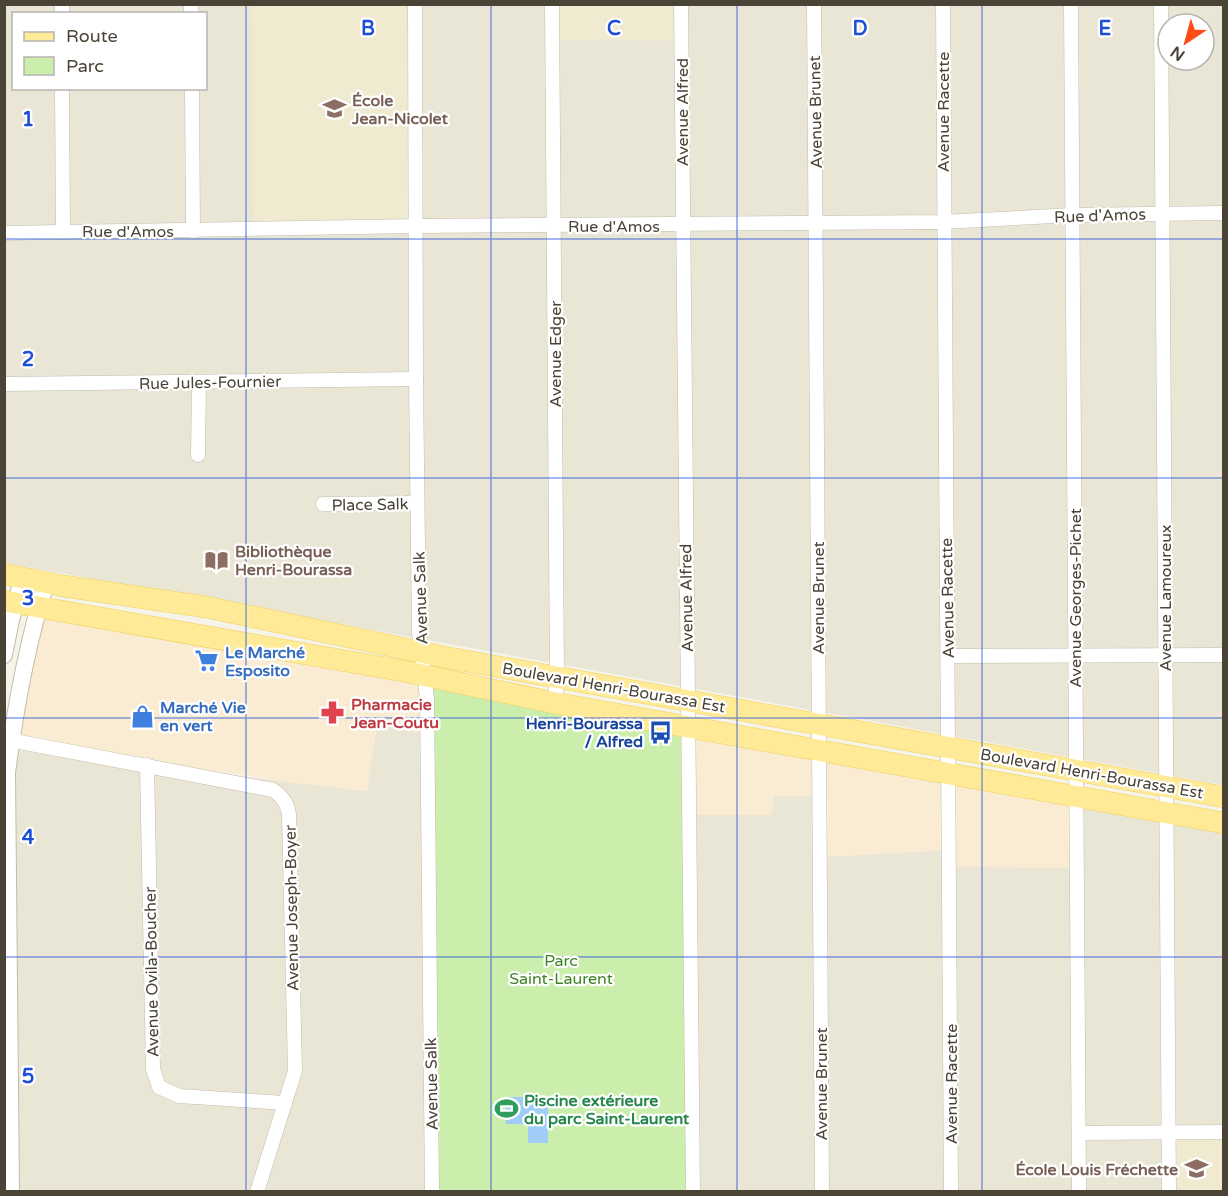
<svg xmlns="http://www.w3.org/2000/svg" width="1228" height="1196" viewBox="0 0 1228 1196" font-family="'Varela Round',sans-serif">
  <rect width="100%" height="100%" fill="#f6f3e8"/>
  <!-- residential -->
  <g fill="#eae6d6" fill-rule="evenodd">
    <path d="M4,5h1219v780l-1218,-222zM14,14h192v74h-192zM1168,24h36v36h-36z"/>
    <polygon points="377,725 434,735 772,815 773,796 819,796 820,857 949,850 1077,796 1223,823 1223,1191 11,1192 11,740 147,765 366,791"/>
  </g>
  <!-- commercial -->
  <g fill="#f9ecd2">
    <polygon points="38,608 424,675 435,735 377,725 367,791 296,783 11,740"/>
    <polygon points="689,727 1077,796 1077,868 949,867 948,850 820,857 819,796 773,796 772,815 689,815"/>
  </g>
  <!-- education -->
  <g fill="#f0ead1">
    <polygon points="252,5 415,5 416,226 253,229"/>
    <polygon points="552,5 681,5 681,41 552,40"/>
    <polygon points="1168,1132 1223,1132 1223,1191 1169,1191"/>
  </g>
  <!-- green -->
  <polygon fill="#cceead" points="432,677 686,724 692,1191 433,1191"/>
  <!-- water -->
  <polygon fill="#9fcdf8" points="505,1097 548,1097 548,1143 528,1143 528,1124 506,1124"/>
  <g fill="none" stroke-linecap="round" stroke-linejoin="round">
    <defs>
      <g id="minor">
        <polyline points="62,4 62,14"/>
        <polyline points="191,4 191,14"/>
        <polyline points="415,4 416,379 419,632 427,699 432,1192"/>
        <polyline points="552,4 557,677 555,703"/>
        <polyline points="681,4 693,1192"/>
        <polyline points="814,4 822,1192"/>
        <polyline points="943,4 951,1192"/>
        <polyline points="1071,4 1079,1192"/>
        <polyline points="1161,4 1169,1192"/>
        <polyline points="62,88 63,232"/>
        <polyline points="192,88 193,231"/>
        <polyline points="4,233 416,226 943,222 1072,215 1224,213"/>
        <polyline points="4,384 416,379"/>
        <polyline points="198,455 199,383"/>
        <polyline points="323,504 417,503"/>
        <polyline points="948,656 1224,655"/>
        <path d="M4,739l269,51c10,7 14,13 16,24l6,257 -38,121"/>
        <polyline points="147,765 153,1069 159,1087 179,1096 285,1103"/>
        <polyline points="1079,1133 1224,1132"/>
      </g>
      <g id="tertiary">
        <polyline points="4,655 11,620 23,577"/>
        <path d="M11,1192l-4,-419c8,-64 20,-129 39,-190"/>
      </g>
      <g id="primary">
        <polyline points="4,574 63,586 206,607 444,657 1224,797"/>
        <polyline points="4,601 403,671 555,703 1224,823"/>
      </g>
    </defs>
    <!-- minor casing -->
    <use href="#minor" stroke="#c3bcaa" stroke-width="15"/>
    <!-- tertiary casing -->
    <use href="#tertiary" stroke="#c3bcaa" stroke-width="18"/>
    <!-- primary casing -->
    <use href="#primary" stroke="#f1d05c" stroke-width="22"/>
    <!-- minor -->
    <use href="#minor" stroke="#fff" stroke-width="14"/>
    <!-- tertiary -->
    <use href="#tertiary" stroke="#fff" stroke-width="16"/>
    <!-- primary -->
    <use href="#primary" stroke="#ffea98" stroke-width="21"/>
  </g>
  <!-- grid -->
  <path fill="none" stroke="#1d4ed8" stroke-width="1.5" stroke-opacity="0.55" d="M246,4v1188M491,4v1188M737,4v1188M982,4v1188M4,239h1220M4,478h1220M4,718h1220M4,957h1220"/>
  <!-- icons -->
  <defs>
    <symbol id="school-bare" viewBox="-9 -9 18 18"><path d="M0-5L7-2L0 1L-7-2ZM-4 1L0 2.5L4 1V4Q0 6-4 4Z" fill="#8d6e63" stroke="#fff" stroke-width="2.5" paint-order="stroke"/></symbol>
    <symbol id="library-bare" viewBox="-9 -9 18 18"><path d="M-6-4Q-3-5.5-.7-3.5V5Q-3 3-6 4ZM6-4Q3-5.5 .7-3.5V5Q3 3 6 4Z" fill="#8d6e63" stroke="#fff" stroke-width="2.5" paint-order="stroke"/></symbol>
    <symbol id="supermarket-bare" viewBox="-9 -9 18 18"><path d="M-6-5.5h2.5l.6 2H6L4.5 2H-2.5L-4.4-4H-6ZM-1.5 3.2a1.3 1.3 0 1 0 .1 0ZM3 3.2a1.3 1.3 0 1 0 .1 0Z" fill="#3f7fe0" stroke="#fff" stroke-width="2.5" paint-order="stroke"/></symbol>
    <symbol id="pharmacy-bare" viewBox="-9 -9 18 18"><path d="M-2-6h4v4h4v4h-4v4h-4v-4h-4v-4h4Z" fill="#e0444e" stroke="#fff" stroke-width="2.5" paint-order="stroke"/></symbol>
    <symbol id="shop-bare" viewBox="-9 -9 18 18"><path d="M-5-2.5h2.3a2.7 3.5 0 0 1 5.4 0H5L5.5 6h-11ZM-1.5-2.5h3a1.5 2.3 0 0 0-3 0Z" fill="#3f7fe0" stroke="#fff" stroke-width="2.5" paint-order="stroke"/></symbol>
    <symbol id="bus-bare" viewBox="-9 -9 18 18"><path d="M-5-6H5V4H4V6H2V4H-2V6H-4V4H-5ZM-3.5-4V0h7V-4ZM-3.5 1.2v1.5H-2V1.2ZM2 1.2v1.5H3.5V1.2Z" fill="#1a4fb4" stroke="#fff" stroke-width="2.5" paint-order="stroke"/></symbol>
    <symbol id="stadium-bare" viewBox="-9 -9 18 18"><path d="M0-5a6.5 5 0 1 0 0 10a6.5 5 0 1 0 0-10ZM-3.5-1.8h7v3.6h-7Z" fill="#2e9e5b" stroke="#fff" stroke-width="2.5" paint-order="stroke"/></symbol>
  </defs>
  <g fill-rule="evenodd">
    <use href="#school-bare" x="318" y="92" width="33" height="33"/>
    <use href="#library-bare" x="200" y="544" width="33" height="33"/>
    <use href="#supermarket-bare" x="190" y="644" width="33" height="33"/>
    <use href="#pharmacy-bare" x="316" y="696" width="33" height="33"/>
    <use href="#shop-bare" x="126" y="700" width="33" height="33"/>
    <use href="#bus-bare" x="644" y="716" width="33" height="33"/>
    <use href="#stadium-bare" x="490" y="1092" width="33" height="33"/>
    <use href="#school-bare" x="1180" y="1152" width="33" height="33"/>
  </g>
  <g text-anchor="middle" stroke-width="4.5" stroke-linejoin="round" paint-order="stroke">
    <!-- education labels -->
    <g font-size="16" font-weight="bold" fill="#785e54" stroke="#fff" text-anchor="start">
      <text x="352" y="106">École<tspan x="352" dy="18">Jean-Nicolet</tspan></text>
      <text x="235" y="557">Bibliothèque<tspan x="235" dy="18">Henri-Bourassa</tspan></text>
      <text x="1178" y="1175" text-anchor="end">École Louis Fréchette</text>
    </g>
    <!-- street labels -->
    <g font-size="16" fill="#4a4436" stroke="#fff">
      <text transform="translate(682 112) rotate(-90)" y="6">Avenue Alfred</text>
      <text transform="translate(815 112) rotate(-91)" y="6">Avenue Brunet</text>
      <text transform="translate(943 112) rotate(-90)" y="6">Avenue Racette</text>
      <text transform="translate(1100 215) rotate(-2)" y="6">Rue d'Amos</text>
      <text x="614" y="232">Rue d'Amos</text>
      <text x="128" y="237">Rue d'Amos</text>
      <text transform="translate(555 354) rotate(-90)" y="6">Avenue Edger</text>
      <text transform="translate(210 382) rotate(-1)" y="6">Rue Jules-Fournier</text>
      <text transform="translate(370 504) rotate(-1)" y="6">Place Salk</text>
      <text transform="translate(420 598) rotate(-92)" y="6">Avenue Salk</text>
      <text transform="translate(686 598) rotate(-91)" y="6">Avenue Alfred</text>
      <text transform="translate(818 598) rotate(-90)" y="6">Avenue Brunet</text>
      <text transform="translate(947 598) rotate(-91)" y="6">Avenue Racette</text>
      <text transform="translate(1075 598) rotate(-90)" y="6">Avenue Georges-Pichet</text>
      <text transform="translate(1165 598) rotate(-90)" y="6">Avenue Lamoureux</text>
      <text transform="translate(614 687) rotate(10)" y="6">Boulevard Henri-Bourassa Est</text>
      <text transform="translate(1092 773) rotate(10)" y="6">Boulevard Henri-Bourassa Est</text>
      <text transform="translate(291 908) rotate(-91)" y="6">Avenue Joseph-Boyer</text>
      <text transform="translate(151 972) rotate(-91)" y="6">Avenue Ovila-Boucher</text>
      <text transform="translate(431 1084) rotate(-91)" y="6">Avenue Salk</text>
      <text transform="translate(821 1084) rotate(-90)" y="6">Avenue Brunet</text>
      <text transform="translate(951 1084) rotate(-90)" y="6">Avenue Racette</text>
    </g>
    <!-- shop labels -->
    <g font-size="16" font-weight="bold" fill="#366cbe" stroke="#fff" text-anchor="start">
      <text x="225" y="658">Le Marché<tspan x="225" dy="18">Esposito</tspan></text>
      <text x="160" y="713">Marché Vie<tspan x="160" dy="18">en vert</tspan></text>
    </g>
    <!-- health labels -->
    <g font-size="16" font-weight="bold" fill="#be3a42" stroke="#fff" text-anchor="start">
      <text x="351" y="710">Pharmacie<tspan x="351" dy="18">Jean-Coutu</tspan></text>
    </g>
    <!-- transit labels -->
    <g font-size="16" font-weight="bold" fill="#164399" stroke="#fff" text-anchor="end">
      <text x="643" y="729">Henri-Bourassa<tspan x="643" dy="18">/ Alfred</tspan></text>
    </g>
    <!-- park labels -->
    <g font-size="16" fill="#3f8422" stroke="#fff">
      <text x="561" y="966">Parc<tspan x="561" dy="18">Saint-Laurent</tspan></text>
    </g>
    <!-- leisure labels -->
    <g font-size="16" font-weight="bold" fill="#27864d" stroke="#fff" text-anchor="start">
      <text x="524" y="1106">Piscine extérieure<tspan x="524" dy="18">du parc Saint-Laurent</tspan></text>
    </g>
  </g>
  <g font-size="20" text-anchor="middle" font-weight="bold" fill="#1d4ed8" stroke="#fff" stroke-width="4.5" stroke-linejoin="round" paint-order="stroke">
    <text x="368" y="35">B</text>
    <text x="614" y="35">C</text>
    <text x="860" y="35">D</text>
    <text x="1105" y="35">E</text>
    <text x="28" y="126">1</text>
    <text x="28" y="366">2</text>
    <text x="28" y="605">3</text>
    <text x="28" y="844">4</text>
    <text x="28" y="1083">5</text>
  </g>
  <!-- border -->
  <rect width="1228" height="1196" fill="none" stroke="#4a4436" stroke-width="12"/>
  <!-- legend -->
  <rect x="12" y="12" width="195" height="78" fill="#ffffff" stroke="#b7b4af" stroke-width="1.5"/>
  <rect x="24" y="32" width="30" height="9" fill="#ffea98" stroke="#b7b4af" stroke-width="1.5"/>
  <text x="66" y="42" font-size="18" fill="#4a4436">Route</text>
  <rect x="24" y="57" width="30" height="18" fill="#cceead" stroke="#b7b4af" stroke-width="1.5"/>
  <text x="66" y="72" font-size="18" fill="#4a4436">Parc</text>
  <!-- north arrow -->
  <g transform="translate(1186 42) rotate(216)"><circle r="28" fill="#ffffff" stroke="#b7b4af" stroke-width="1.5"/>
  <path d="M0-4.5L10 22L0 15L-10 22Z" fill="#ff4c16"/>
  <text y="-9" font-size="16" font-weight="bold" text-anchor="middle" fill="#4a4436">N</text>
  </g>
</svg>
